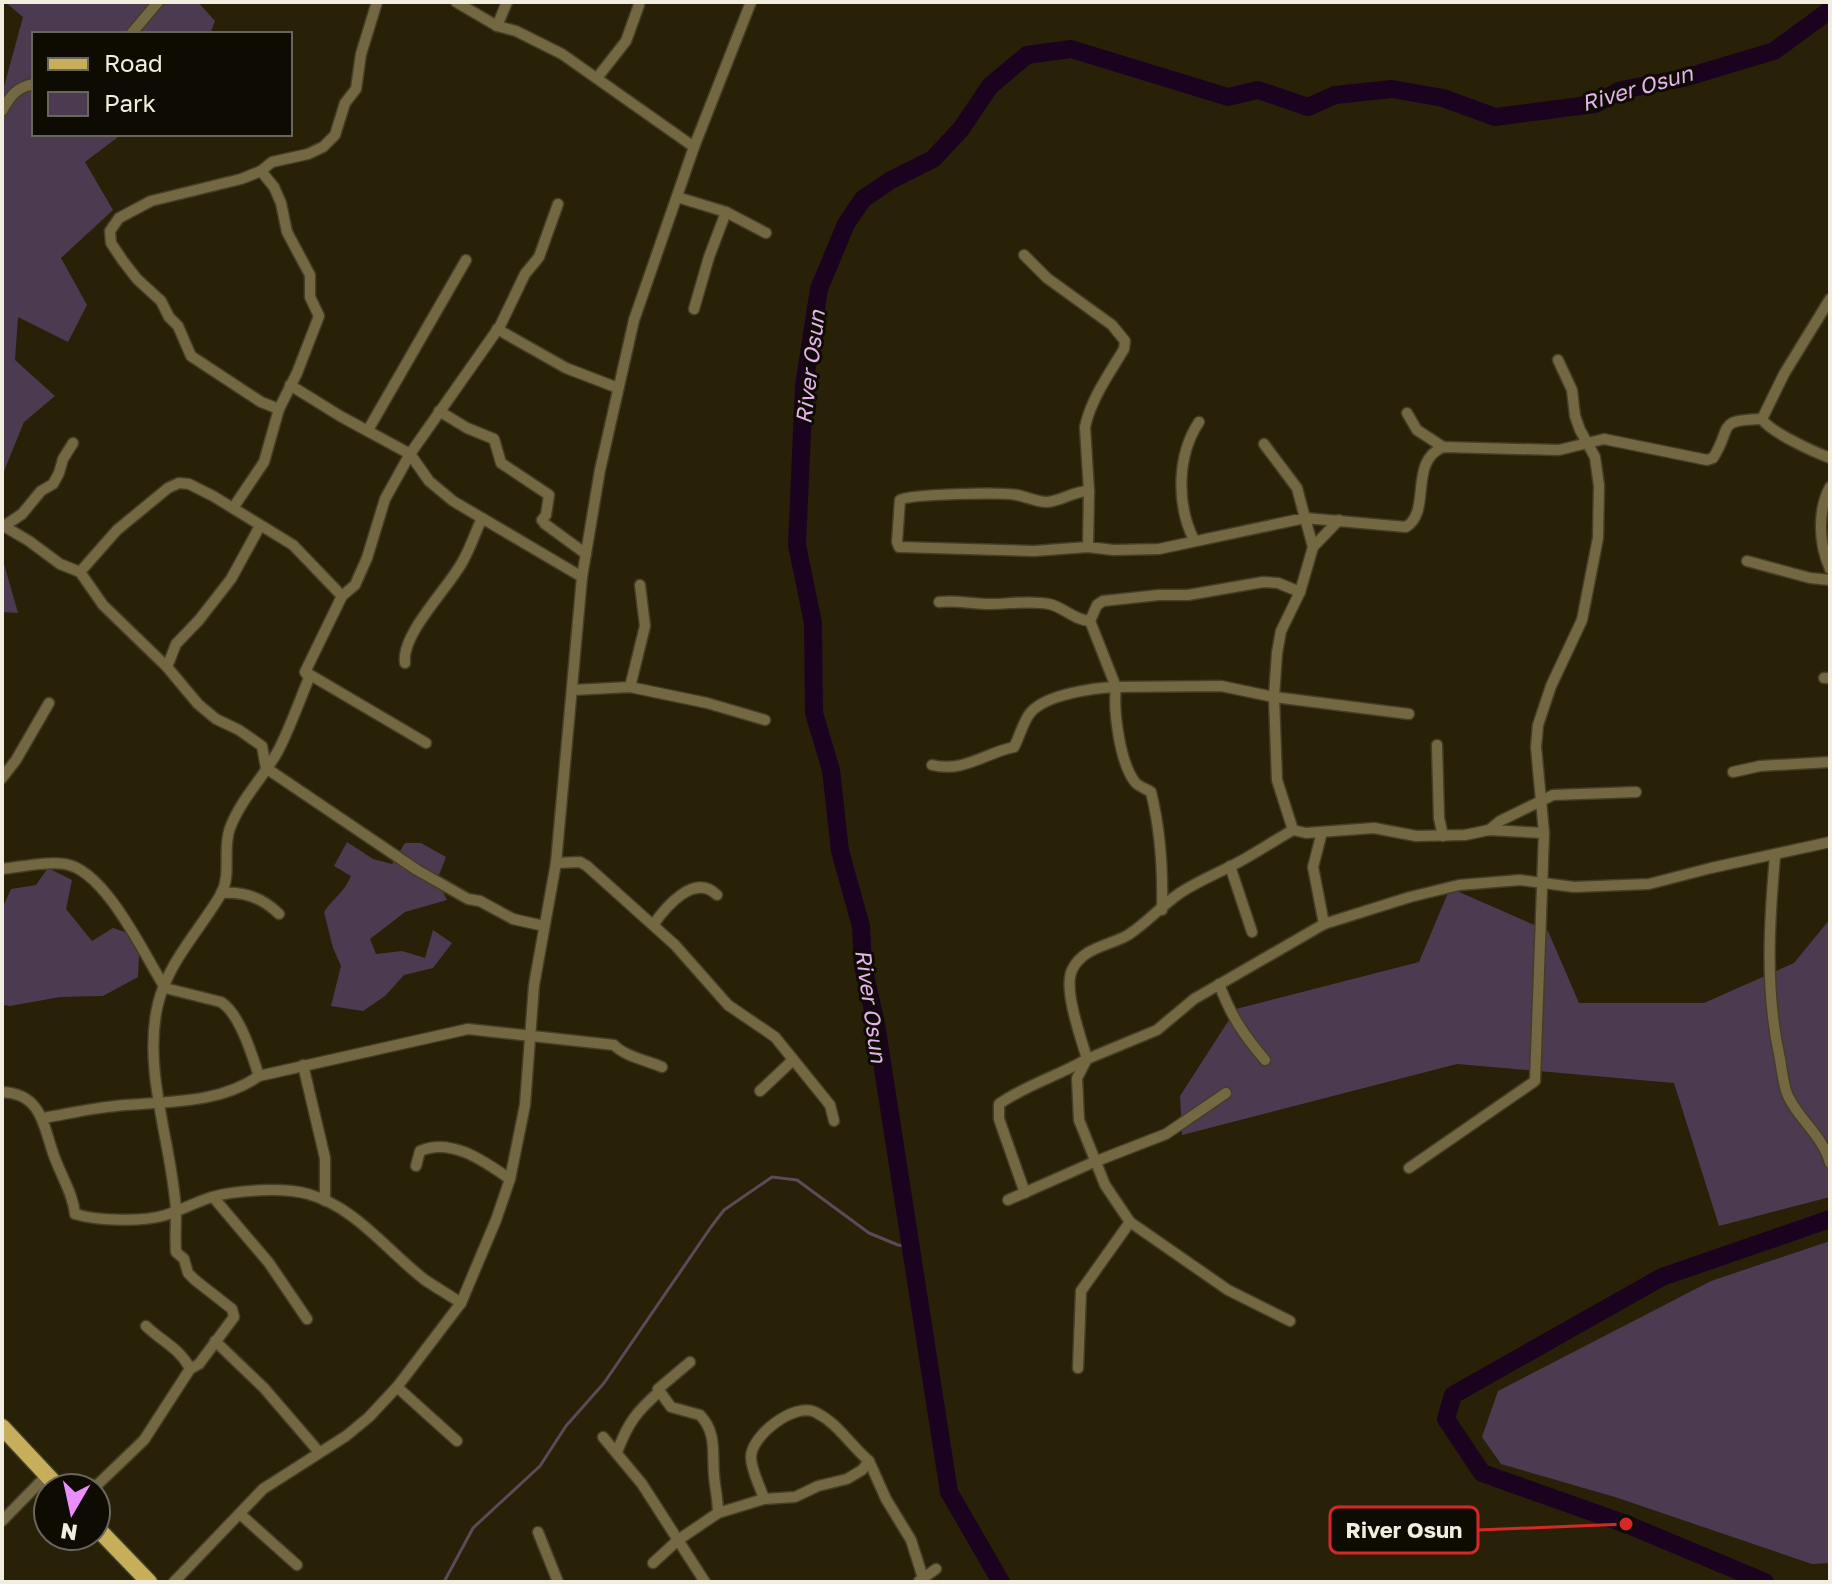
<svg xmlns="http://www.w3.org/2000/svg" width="1832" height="1584" viewBox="0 0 1832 1584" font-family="'Golos Text',sans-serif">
  <rect width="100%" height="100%" fill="#282108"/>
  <!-- green -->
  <g fill="#4c3a50">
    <polygon points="5,2 198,2 215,21 210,34 34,34 34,134 122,134 85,162 113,210 61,258 87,305 68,342 18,317 15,360 55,396 24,422 2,476 2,94 23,17"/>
    <polygon points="2,557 18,613 2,612"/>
    <path d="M347,842l26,17 19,5 13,-21h16l25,14 -9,23 10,20 -42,12 -35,27 6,15 26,-3 23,7 8,-28 19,13 -19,25 -29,7 -19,21 -22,15 -32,-5 10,-40 -8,-18 -9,-36c10,-15 20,-19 27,-36l-17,-10z"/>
    <polygon points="48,868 72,880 66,909 92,941 113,928 128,933 139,954 138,977 103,996 60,997 10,1006 2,1005 2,909 11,889 36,885"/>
    <polygon points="1450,888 1548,931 1579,1003 1704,1003 1794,963 1830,919 1830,1197 1719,1226 1674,1083 1457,1064 1182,1135 1180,1096 1236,1009 1419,962"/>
    <polygon points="1830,1241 1830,1563 1812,1564 1615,1497 1501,1464 1482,1437 1498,1391 1711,1281"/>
  </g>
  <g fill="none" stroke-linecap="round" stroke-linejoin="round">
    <!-- stream -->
    <polyline stroke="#5c4a59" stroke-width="3" points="444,1582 473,1528 540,1466 566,1426 604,1383 711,1227 724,1210 772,1177 797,1180 869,1233 898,1245 911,1247"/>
    <!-- river -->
    <g stroke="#1b0320" stroke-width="18">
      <polyline points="1001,1582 949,1492 876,1024 863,966 861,926 840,851 831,770 814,713 813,623 797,545 804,386 819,289 846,224 863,199 891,180 933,159 961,129 990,86 1027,55 1071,49 1228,97 1258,90 1308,107 1335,95 1392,89 1443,98 1495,117 1595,104 1621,90 1684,78 1774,51 1830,10"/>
      <polyline points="1765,1582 1626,1524 1482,1473 1446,1419 1453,1395 1662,1277 1830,1219"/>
    </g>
    <defs>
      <g id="street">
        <polyline points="456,2 497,26 516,31 562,54 694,147"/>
        <polyline points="497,26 507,2"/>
        <polyline points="131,34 158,2"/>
        <polyline points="597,78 626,41 639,5"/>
        <path d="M2,111c8,-15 15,-24 32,-27"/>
        <polyline points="677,197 726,212 766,233"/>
        <path d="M1024,255l23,23 65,47 13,16 -1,8c-15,25 -33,50 -39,78l4,64"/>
        <path d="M1830,299l-46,75 -22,45c8,13 52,33 68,39"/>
        <polyline points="694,309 709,257 726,212"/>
        <polyline points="497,329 566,368 618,388"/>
        <polyline points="290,385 340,416 410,454 429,481 453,501 582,577"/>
        <polyline points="279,409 261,402 191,356 178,326 169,317 161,301 137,279 123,261 111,243 110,231 119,218 151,201 241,179 261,171 272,162 308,154 323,147 335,135 345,103 356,89 361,54 377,2"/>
        <polyline points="439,411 467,428 494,439 501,463 549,495 546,515 542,520 545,524 586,554"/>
        <polyline points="1407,413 1417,430 1443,447"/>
        <polyline points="368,430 466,260"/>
        <path d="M1830,487c-13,24 -11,58 0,82"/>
        <polyline points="233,508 264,462 279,409 297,373 319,316 310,297 310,275 287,232 281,203 274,187 261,171"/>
        <polyline points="2,525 29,541 60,564 80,572 103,605 167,667 198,704 216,719 239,730 262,746 266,768 417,870 468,899 480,901 513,919 544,926"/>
        <polyline points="4,526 22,514 41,491 53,484 59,473 63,459 73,443"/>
        <path d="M1194,540c-18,-36 -17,-85 5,-118"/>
        <path d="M1088,547l-54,4 -135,-4 -2,-5 3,-42c10,-6 101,-8 117,-5 10,2 19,7 30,7 15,-1 26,-11 42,-11l-1,56 25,3 46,-1 146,-31 -8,-30 -33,-44"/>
        <polyline points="1313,547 1339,520"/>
        <polyline points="1747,561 1810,578 1830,580"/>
        <polyline points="80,572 117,530 168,488 179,483 189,484 213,496 293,545 342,596"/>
        <path d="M939,602c18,-2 33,2 51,2 19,0 39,-4 59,0 15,3 24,16 41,17l7,-16 6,-4 56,-6h29l75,-13 15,1 22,9"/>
        <path d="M405,663c-4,-30 45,-76 59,-104 7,-13 12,-28 18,-41"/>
        <polyline points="167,667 176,644 199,620 231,579 260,526"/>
        <polyline points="307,673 426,743"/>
        <polyline points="1824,678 1830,678"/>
        <polyline points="630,687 645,626 640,585"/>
        <polyline points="573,690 630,687 707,703 765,720"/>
        <polyline points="1437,745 1439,818 1443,836"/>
        <path d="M932,765c31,8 53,-12 82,-18 6,-11 9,-26 17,-35 16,-18 63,-24 85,-25l-26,-66"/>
        <polyline points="1733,772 1760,766 1830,762"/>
        <polyline points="2,778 16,760 49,703"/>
        <polyline points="1489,830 1500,821 1553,795 1636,792"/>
        <polyline points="1322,832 1313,867 1324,924"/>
        <polyline points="1544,833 1536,747 1538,725 1551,686 1582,620 1598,538 1599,486 1595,457 1580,430 1575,416 1572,390 1558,360"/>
        <path d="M1775,856c-6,68 -10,136 5,203 2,11 3,26 8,37 11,24 35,40 42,67"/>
        <polyline points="556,863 580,862 587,866 675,945 728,1005 775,1037 830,1105 834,1121"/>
        <polyline points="1230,866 1252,932"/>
        <path d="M2,869c20,-2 43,-8 63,-5 40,6 79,90 100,124l56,14c19,12 31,53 38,74"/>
        <path d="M221,893c23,-2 42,5 58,21"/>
        <path d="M1162,910c1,-41 -1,-78 -11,-118 -6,-4 -12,-5 -16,-10 -15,-19 -22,-71 -19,-95l105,-1 53,11 135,17"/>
        <path d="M653,925c12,-17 41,-53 64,-30"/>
        <path d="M1219,984c12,32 24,50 46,76"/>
        <polyline points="303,1065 325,1158 325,1201"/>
        <polyline points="760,1091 793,1060"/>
        <path d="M2,1092c43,2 41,38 54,69 7,18 17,34 19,53 23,7 68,8 91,1 15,-5 30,-13 46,-18 24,-7 72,-10 96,-3 48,13 79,57 117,86 12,8 24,15 36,23"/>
        <path d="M43,1118c24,-4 49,-10 73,-12 49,-5 101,-1 143,-30l209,-47 146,16c12,12 32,15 48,22"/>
        <path d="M416,1166l4,-15c32,-14 65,11 90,28"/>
        <path d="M1409,1168l126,-87 9,-248 -55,-3 -24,5 -49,1 -42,-8 -68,5 -13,-3 -16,-50 -3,-83 3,-44 4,-22 19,-39 13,-45 -8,-29 101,9c26,-16 2,-65 37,-80l116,3 45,-11 103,21 6,-2c20,-31 2,-38 49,-39"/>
        <path d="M1025,1193l-26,-74v-15c27,-19 59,-28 88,-45 -6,-22 -24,-69 -15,-89 11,-23 37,-24 56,-35 19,-12 34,-30 52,-42 21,-14 44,-22 66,-35 16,-9 31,-19 47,-28"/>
        <polyline points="213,1197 269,1263 307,1319"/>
        <polyline points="1008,1200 1094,1162 1166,1134 1226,1093"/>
        <polyline points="1290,1321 1228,1290 1130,1222 1105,1185 1079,1120 1077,1078 1087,1059 1157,1030 1194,999 1324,924 1410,897 1459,885 1520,880 1574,887 1649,884 1711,868 1830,842"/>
        <path d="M146,1326c15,15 35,23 44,43"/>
        <polyline points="215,1341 264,1388 319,1452"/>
        <path d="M690,1362l-32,27 13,18 29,8c17,18 12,37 14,60 1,13 4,24 4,38"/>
        <polyline points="1078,1368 1081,1291 1130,1222"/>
        <polyline points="397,1387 457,1441"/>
        <polyline points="603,1437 642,1484 705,1582"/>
        <path d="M617,1452c11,-29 19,-40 43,-61"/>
        <polyline points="869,1461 886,1499 911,1540 923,1578"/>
        <path d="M94,1488l50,-48 46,-71 9,-5 35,-47 -2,-8 -37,-29 -7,-7 -4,-14 -8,-7c-1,-14 0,-28 0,-42 -4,-65 -34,-141 -18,-206 10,-42 42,-74 63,-110 11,-20 1,-44 9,-66 11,-29 33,-50 48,-77 12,-23 21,-49 31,-73l-4,-6 37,-76 13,-11 12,-27 18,-59 25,-45 90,-128 25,-52 14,-17 19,-53"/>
        <polyline points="240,1514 297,1565"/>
        <polyline points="2,1521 47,1475"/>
        <polyline points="538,1532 558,1582"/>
        <path d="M653,1563l25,-23 40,-27 46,-14 31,-2 23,-11 29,-7 15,-9 7,-9c-20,-17 -31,-38 -54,-49 -21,-10 -64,24 -64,45 0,13 9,29 13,42"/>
        <polyline points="919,1581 936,1569"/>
        <polyline points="174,1582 263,1489 346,1436 369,1417 397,1387 461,1303 496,1220 510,1179 525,1105 534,985 556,863 582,577 600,470 634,320 694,147 751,2"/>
      </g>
      <g id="primary">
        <polyline points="2,1427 59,1488"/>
        <polyline points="96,1527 149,1582"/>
      </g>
    </defs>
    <!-- street casing -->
    <use href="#street" stroke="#443e26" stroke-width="13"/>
    <!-- primary casing -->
    <use href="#primary" stroke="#443e26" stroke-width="19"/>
    <!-- street -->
    <use href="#street" stroke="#736841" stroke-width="10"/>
    <!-- primary -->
    <use href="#primary" stroke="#c7ae5a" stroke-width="16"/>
  </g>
  <g text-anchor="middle" stroke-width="6" stroke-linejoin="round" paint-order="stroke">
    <!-- water labels -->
    <g font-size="22" font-style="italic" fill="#e5b2ee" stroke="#0e0b03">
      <text transform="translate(1637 88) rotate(-16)" y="8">River Osun</text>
      <text transform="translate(810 367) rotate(-83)" y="8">River Osun</text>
      <text transform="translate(871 1006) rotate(82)" y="8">River Osun</text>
    </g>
  </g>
  <!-- callouts -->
  <path fill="none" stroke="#d62828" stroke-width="3" d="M1626 1524L1478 1530"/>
  <circle fill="#d62828" stroke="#0e0b03" stroke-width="3" cx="1626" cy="1524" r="8"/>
  <rect fill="#0e0b03" stroke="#d62828" stroke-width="3" x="1330" y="1507" width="148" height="46" rx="8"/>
  <g font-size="22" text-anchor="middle" font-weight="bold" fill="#f2eedf">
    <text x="1404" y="1538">River Osun</text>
  </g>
  <!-- border -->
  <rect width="1832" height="1584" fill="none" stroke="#f2eedf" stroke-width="8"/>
  <!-- legend -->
  <rect x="32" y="32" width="260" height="104" fill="#0e0b03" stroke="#69665b" stroke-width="2"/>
  <rect x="48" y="58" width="40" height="12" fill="#c7ae5a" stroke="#69665b" stroke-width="2"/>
  <text x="104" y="72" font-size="24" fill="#f2eedf">Road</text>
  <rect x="48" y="92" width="40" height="24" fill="#4c3a50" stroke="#69665b" stroke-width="2"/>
  <text x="104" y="112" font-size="24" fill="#f2eedf">Park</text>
  <!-- north arrow -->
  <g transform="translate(72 1512) rotate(189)"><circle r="38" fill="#0e0b03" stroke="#69665b" stroke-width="2"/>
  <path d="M0-6L14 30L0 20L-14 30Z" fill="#ea8dfd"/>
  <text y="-12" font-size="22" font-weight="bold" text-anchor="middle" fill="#f2eedf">N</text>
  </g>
</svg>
